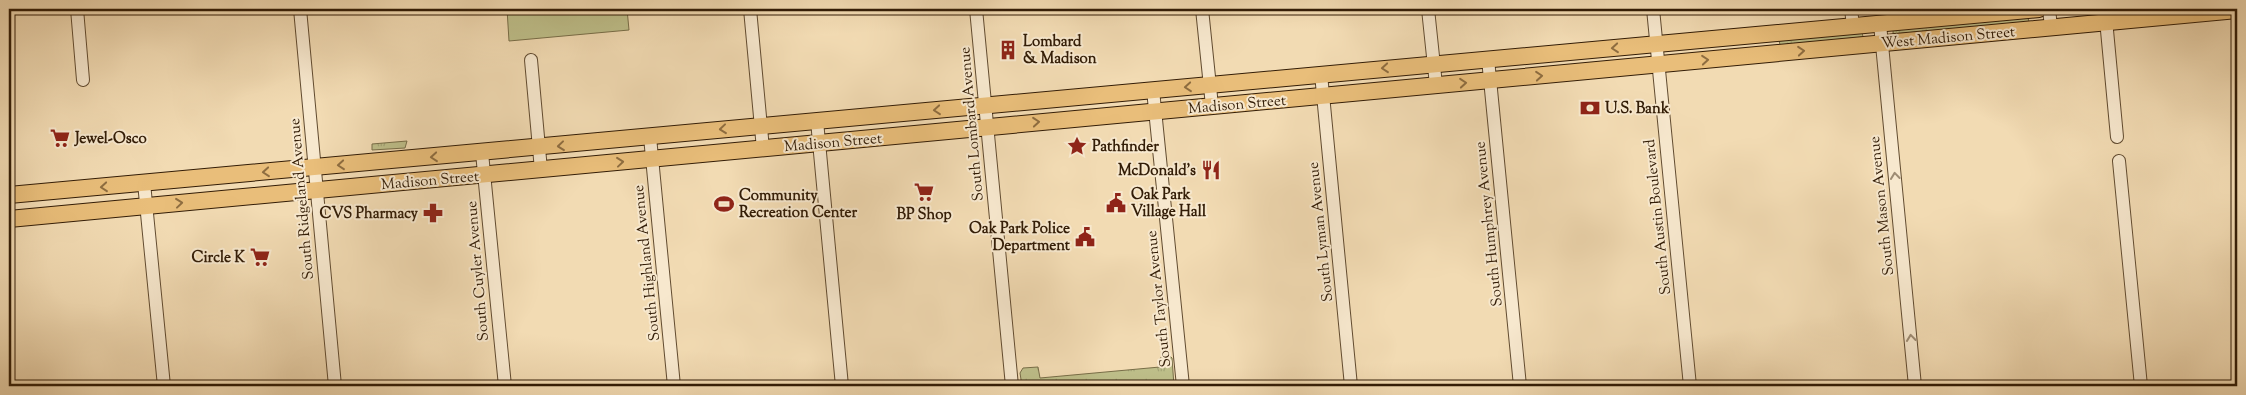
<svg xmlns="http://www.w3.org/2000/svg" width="2246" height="395" viewBox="0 0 2246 395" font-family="'Sorts Mill Goudy',serif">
  <defs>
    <pattern id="grass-tufts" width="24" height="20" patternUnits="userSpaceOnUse" patternTransform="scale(1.25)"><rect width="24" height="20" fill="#bebf8a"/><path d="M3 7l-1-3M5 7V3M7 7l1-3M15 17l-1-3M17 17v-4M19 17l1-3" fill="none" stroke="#a4a476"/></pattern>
  </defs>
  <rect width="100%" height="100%" fill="#f2dbb3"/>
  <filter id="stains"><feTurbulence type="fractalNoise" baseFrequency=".004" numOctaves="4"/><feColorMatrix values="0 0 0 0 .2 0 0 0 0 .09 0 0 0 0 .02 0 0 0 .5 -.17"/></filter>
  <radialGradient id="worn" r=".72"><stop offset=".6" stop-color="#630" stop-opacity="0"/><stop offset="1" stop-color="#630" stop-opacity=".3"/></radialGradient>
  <!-- grass -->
  <g fill="url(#grass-tufts)" stroke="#786e48">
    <polygon points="2028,17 2029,22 1893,34 1893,29"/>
    <polygon points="1862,32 1863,37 1780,45 1779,40"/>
    <polygon points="407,141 405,148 372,150 372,144"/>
    <polygon points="1169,355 1172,358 1174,386 1022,386 1020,373 1023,368 1038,367 1040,378 1160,367 1160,359 1162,356"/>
  </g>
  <!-- pitch -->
  <polygon fill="#bebf8a" stroke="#786e48" points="507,9 627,9 629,30 509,41"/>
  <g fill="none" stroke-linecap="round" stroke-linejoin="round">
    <defs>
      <g id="minor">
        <polyline points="77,9 83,80"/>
        <polyline points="300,9 335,386"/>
        <polyline points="750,9 763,149"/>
        <polyline points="976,9 1012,386"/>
        <polyline points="1202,9 1212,106"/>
        <polyline points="1428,9 1436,85"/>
        <polyline points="1653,9 1690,386"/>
        <polyline points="1851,9 1853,26"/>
        <polyline points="2049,9 2051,27"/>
        <polyline points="2105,9 2117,137"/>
        <polyline points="1880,24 1915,386"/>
        <polyline points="1488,59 1520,386"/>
        <polyline points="531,60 541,170"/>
        <polyline points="1321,74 1351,386"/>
        <polyline points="1153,90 1183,386"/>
        <polyline points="817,121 842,386"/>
        <polyline points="650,137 674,386"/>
        <polyline points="482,153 505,386"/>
        <polyline points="2119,161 2141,386"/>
        <polyline points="144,183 164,386"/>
      </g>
      <g id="major">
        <polyline points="9,195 2039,9"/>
        <polyline points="9,219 2237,10"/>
      </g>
    </defs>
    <!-- minor casing -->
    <use href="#minor" stroke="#624c31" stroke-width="14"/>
    <!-- major casing -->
    <use href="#major" stroke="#321c06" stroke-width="18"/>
    <!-- minor -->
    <use href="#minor" stroke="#f7e8ce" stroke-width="12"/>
    <!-- major -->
    <use href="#major" stroke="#e9be7a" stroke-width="16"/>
  </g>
  <!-- one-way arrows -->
  <defs><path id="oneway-chevron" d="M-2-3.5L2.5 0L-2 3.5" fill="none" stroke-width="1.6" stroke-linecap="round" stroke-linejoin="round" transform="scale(1.25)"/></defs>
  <g stroke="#8e6d40">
    <use href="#oneway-chevron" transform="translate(1615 48) rotate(175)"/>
    <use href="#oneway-chevron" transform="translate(1801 51) rotate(-5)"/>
    <use href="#oneway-chevron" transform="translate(1705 60) rotate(-5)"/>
    <use href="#oneway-chevron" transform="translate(1385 68) rotate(175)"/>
    <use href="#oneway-chevron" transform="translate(1539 76) rotate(-5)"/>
    <use href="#oneway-chevron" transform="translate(1463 83) rotate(-5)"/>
    <use href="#oneway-chevron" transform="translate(1188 87) rotate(175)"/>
    <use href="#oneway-chevron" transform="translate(937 110) rotate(175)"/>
    <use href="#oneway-chevron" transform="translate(1036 122) rotate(-5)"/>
    <use href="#oneway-chevron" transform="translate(723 129) rotate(174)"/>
    <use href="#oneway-chevron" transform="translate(561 146) rotate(174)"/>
    <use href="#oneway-chevron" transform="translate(434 157) rotate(175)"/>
    <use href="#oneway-chevron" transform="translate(620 162) rotate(-6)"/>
    <use href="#oneway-chevron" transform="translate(341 165) rotate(175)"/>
    <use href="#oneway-chevron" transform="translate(266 172) rotate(175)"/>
    <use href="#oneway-chevron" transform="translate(104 187) rotate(175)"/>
    <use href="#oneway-chevron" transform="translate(179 203) rotate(-6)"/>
  </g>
  <g stroke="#9e8c74">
    <use href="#oneway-chevron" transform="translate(1895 176) rotate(-96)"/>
    <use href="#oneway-chevron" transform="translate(1911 338) rotate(-96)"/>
  </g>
  <!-- icons -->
  <defs>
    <symbol id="building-bare" viewBox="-9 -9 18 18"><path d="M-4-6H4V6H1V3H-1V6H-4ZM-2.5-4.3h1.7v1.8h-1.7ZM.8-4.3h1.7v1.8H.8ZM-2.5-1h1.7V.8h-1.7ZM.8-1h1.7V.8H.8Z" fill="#8f2418" stroke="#f7e8ce" stroke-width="2.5" paint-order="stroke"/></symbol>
    <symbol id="bank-bare" viewBox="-9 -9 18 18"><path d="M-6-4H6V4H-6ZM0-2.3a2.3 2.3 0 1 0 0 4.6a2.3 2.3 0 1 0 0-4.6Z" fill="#8f2418" stroke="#f7e8ce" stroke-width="2.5" paint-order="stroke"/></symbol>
    <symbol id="supermarket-bare" viewBox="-9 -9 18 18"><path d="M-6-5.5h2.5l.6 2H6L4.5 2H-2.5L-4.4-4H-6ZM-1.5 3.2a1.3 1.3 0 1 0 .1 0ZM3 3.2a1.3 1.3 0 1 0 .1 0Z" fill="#8f2418" stroke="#f7e8ce" stroke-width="2.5" paint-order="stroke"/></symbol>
    <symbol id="sight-bare" viewBox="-9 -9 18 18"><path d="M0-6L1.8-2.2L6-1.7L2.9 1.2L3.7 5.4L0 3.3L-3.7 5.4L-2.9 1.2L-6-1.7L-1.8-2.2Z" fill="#8f2418" stroke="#f7e8ce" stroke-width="2.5" paint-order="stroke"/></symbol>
    <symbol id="restaurant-bare" viewBox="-9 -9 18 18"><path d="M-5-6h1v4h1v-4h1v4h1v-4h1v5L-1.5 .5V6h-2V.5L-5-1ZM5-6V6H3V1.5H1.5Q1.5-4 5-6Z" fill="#8f2418" stroke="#f7e8ce" stroke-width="2.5" paint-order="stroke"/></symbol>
    <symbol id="civic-bare" viewBox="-9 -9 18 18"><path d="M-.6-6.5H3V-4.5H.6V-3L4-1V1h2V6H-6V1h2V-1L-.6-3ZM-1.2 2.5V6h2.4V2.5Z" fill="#8f2418" stroke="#f7e8ce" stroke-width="2.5" paint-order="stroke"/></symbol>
    <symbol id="stadium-bare" viewBox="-9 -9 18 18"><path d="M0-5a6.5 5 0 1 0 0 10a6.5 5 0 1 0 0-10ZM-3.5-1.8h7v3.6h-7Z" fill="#8f2418" stroke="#f7e8ce" stroke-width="2.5" paint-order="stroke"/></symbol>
    <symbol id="pharmacy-bare" viewBox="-9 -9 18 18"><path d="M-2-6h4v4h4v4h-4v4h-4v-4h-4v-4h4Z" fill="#8f2418" stroke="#f7e8ce" stroke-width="2.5" paint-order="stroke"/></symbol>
  </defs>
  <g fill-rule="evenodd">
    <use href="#building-bare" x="994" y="36" width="28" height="28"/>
    <use href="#bank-bare" x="1576" y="94" width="28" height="28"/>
    <use href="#supermarket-bare" x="46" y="124" width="28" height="28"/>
    <use href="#sight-bare" x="1063" y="132" width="28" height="28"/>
    <use href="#restaurant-bare" x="1197" y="156" width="28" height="28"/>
    <use href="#supermarket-bare" x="910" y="178" width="28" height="28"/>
    <use href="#civic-bare" x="1102" y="189" width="28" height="28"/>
    <use href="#stadium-bare" x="710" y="190" width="28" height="28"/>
    <use href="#pharmacy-bare" x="419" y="199" width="28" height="28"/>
    <use href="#civic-bare" x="1071" y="223" width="28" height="28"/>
    <use href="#supermarket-bare" x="246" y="243" width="28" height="28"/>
  </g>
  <g text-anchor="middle" stroke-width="4" stroke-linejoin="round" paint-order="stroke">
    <!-- street labels -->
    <g font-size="15" fill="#321c06" stroke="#f7e8ce">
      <text transform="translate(1948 37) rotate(-5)" y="5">West Madison Street</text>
      <text transform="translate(1237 104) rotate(-5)" y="5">Madison Street</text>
      <text transform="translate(971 124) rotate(-95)" y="5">South Lombard Avenue</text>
      <text transform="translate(833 142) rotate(-5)" y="5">Madison Street</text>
      <text transform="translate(430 180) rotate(-5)" y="5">Madison Street</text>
      <text transform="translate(301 199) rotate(-95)" y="5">South Ridgeland Avenue</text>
      <text transform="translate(1881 206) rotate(-96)" y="5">South Mason Avenue</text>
      <text transform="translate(1657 217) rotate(-96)" y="5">South Austin Boulevard</text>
      <text transform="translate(1488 224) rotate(-96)" y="5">South Humphrey Avenue</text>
      <text transform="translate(1320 232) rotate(-96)" y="5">South Lyman Avenue</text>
      <text transform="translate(646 263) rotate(-96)" y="5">South Highland Avenue</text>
      <text transform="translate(477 271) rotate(-95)" y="5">South Cuyler Avenue</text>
      <text transform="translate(1158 299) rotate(-96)" y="5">South Taylor Avenue</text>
    </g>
    <!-- poi labels -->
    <g font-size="15" font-weight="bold" fill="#321c06" stroke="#f7e8ce" text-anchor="start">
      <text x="1023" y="46">Lombard<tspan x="1023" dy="17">&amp; Madison</tspan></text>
      <text x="1605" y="113">U.S. Bank</text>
      <text x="75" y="143">Jewel-Osco</text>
      <text x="1092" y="151">Pathfinder</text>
      <text x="1196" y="175" text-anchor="end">McDonald's</text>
      <text x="1131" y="199">Oak Park<tspan x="1131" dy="17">Village Hall</tspan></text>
      <text x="739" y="200">Community<tspan x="739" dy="17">Recreation Center</tspan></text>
      <text x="418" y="218" text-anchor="end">CVS Pharmacy</text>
      <text x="924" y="219" text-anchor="middle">BP Shop</text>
      <text x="1070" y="233" text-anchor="end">Oak Park Police<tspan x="1070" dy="17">Department</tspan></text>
      <text x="245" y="262" text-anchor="end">Circle K</text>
    </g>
  </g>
  <!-- margin -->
  <rect width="2246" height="395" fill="none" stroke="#f2dbb3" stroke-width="30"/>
  <rect x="10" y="10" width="2226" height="375" fill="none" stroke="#321c06" stroke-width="2.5"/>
  <rect x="15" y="15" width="2216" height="365" fill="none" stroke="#321c06"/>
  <rect width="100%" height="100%" filter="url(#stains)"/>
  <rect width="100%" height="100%" fill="url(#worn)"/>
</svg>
